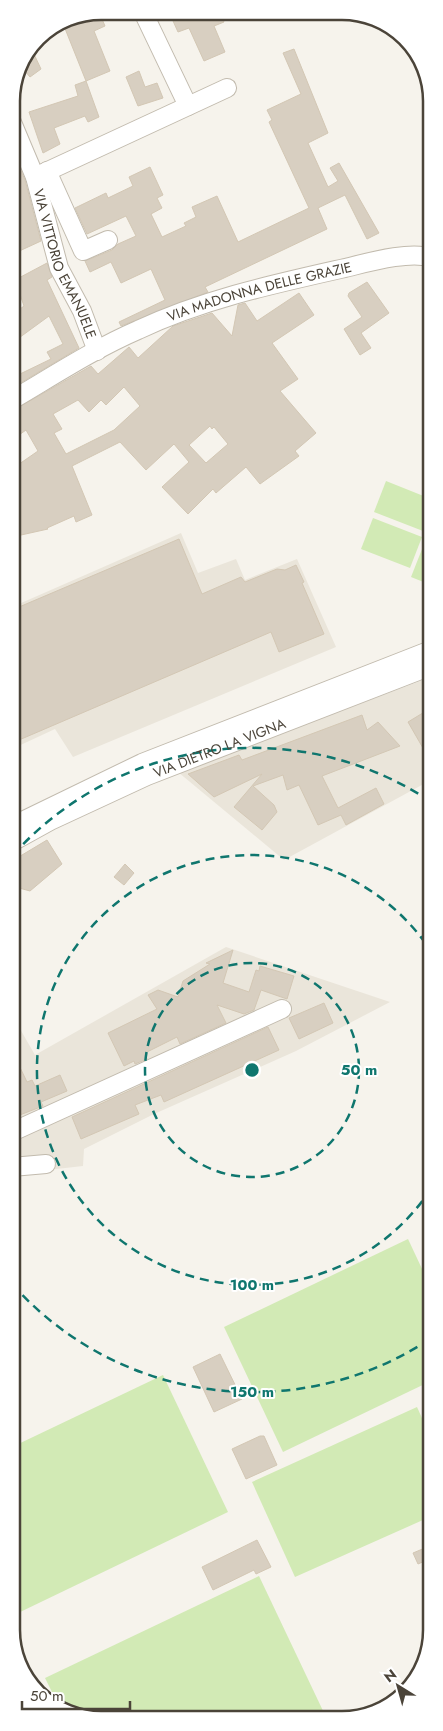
<svg xmlns="http://www.w3.org/2000/svg" width="443" height="1731" viewBox="0 0 443 1731" font-family="Jost,sans-serif">
  <rect width="100%" height="100%" fill="#f6f3ec"/>
  <!-- residential -->
  <g fill="#eae5da">
    <polygon points="181,533 198,573 236,559 245,580 297,559 336,647 73,757 55,729 12,749 12,607"/>
    <polygon points="431,677 431,780 284,860 178,772"/>
    <polygon points="226,947 390,1002 296,1051 154,1114 84,1149 83,1166 12,1174 12,1015 35,1055"/>
  </g>
  <!-- green -->
  <g fill="#d2eab5">
    <polygon points="386,481 431,499 431,510 423,531 374,512"/>
    <polygon points="373,518 422,537 410,568 361,549"/>
    <polygon points="426,539 431,541 431,585 411,577"/>
    <polygon points="408,1239 431,1288 431,1381 283,1452 224,1327"/>
    <polygon points="163,1375 228,1512 16,1614 12,1606 12,1447"/>
    <polygon points="417,1407 431,1438 432,1516 295,1577 252,1482"/>
    <polygon points="259,1576 325,1715 318,1719 83,1718 58,1704 45,1678"/>
  </g>
  <!-- building -->
  <g fill="#d8cfc1" stroke="#d3c7b4" fill-rule="evenodd">
    <polygon points="99,12 105,26 94,31 110,71 86,81 62,21"/>
    <polygon points="169,12 220,13 224,22 214,26 225,52 204,61 189,28 178,32"/>
    <polygon points="294,49 328,133 308,143 328,187 338,181 330,168 339,163 379,233 367,239 345,195 318,208 327,229 205,287 208,292 121,326 119,322 165,300 151,269 121,283 111,262 90,272 85,261 112,250 118,244 136,236 126,216 87,234 75,208 106,193 108,198 133,186 129,177 150,167 163,195 157,198 162,208 151,214 162,237 186,226 184,223 196,217 192,207 217,196 238,242 309,208 269,122 272,120 267,110 301,94 283,53"/>
    <polygon points="32,50 41,69 30,77 23,69"/>
    <polygon points="139,71 145,87 157,83 163,98 138,106 126,77"/>
    <polygon points="86,81 99,117 88,122 85,116 54,128 60,144 43,153 29,112 78,96 75,85"/>
    <polygon points="11,148 25,180 41,241 15,253 11,238"/>
    <polygon points="47,263 52,277 47,280 79,348 12,388 12,360 20,374 51,359 47,352 63,344 49,316 12,343 12,315 24,306 15,280"/>
    <polygon points="367,282 389,313 361,333 371,348 360,355 344,329 362,317 348,296 349,293"/>
    <path d="M299,293l15,22 -42,28 26,36 -18,12 36,42 -21,18 4,5 -39,28 -14,-17 -30,26 -3,-4 -25,25 -26,-27 27,-25 -15,-18 -28,26 -26,-28 -48,24 20,49 -16,7 -2,-6 -27,12 1,1 -36,8v-68l26,-18 -12,-21 -14,10v-29l79,-45 7,8 31,-27 9,11 35,-32 39,-13 20,23 6,-31 7,-2 12,18zM124,387l16,19 -26,24 -48,24 -12,-21 8,-4 -9,-15 25,-14 11,12 12,-12 5,5zM210,426l2,3 2,-2 14,17 -22,19 -17,-18z"/>
    <polygon points="179,539 202,594 241,577 245,582 277,569 285,570 296,565 304,582 302,583 324,634 279,652 271,632 12,743 12,610"/>
    <polygon points="431,708 431,762 408,722"/>
    <polygon points="362,715 367,730 378,722 400,746 322,776 338,808 376,788 384,804 346,825 341,815 318,825 299,785 287,790 283,775 253,786 274,805 277,812 262,830 234,807 262,774 214,797 188,774 239,755 242,760"/>
    <polygon points="47,840 62,864 30,891 12,886 12,861"/>
    <polygon points="125,864 134,873 124,885 114,877"/>
    <polygon points="233,950 223,983 249,992 256,970 259,971 260,966 294,976 287,999 261,990 254,1010 244,1014 217,1005 226,1023 180,1044 177,1037 145,1053 147,1059 135,1064 134,1061 124,1066 108,1033 157,1009 148,995 158,990 178,997 183,981 210,964 206,963"/>
    <polygon points="324,1003 333,1023 299,1039 289,1018"/>
    <polygon points="268,1027 279,1050 164,1102 161,1095 135,1105 139,1114 81,1139 72,1117"/>
    <polygon points="12,1051 27,1082 32,1080 35,1086 60,1075 67,1091 41,1102 43,1106 12,1118"/>
    <polygon points="220,1354 242,1399 214,1412 193,1367"/>
    <polygon points="260,1436 264,1436 277,1465 246,1479 232,1449"/>
    <polygon points="257,1540 271,1567 256,1574 254,1570 213,1590 202,1567"/>
    <polygon points="432,1545 432,1558 418,1564 413,1553"/>
  </g>
  <g fill="none" stroke-linecap="round" stroke-linejoin="round">
    <defs>
      <g id="minor">
        <polyline points="143,12 188,106"/>
        <path id="s1" d="M11,120l24,57 24,91 23,43 15,40"/>
        <polyline points="47,171 83,251 108,240"/>
        <polyline points="35,177 227,88"/>
        <path id="s2" d="M12,400c41,-24 82,-51 126,-70 66,-31 136,-46 207,-62 21,-5 66,-18 86,-10"/>
        <polyline points="12,826 142,763 431,650"/>
        <path id="s3" d="M12,842l38,-21 97,-45 284,-110"/>
        <polyline points="12,1132 282,1009"/>
        <polyline points="12,1167 46,1164"/>
      </g>
    </defs>
    <!-- minor casing -->
    <use href="#minor" stroke="#c2bbae" stroke-width="20"/>
    <!-- minor -->
    <use href="#minor" stroke="#fff" stroke-width="18"/>
  </g>
  <!-- distance rings -->
  <g fill="none" stroke="#0f766e" stroke-width="2.5" stroke-dasharray="9 6">
    <circle cx="252" cy="1070" r="107"/>
    <path d="M431 1189A215 215 0 1 1 431 951"/>
    <path d="M430 1339A322 322 0 0 1 13 1285M13 855A322 322 0 0 1 430 801"/>
  </g>
  <g text-anchor="middle" stroke-width="4" stroke-linejoin="round" paint-order="stroke">
    <!-- street labels -->
    <g font-size="14" fill="#4b4439" stroke="#fff">
      <text dy="5" stroke="none"><textPath href="#s1" startOffset="154">VIA VITTORIO EMANUELE</textPath></text>
      <text dy="5" stroke="none"><textPath href="#s2" startOffset="272">VIA MADONNA DELLE GRAZIE</textPath></text>
      <text dy="5" stroke="none"><textPath href="#s3" startOffset="228">VIA DIETRO LA VIGNA</textPath></text>
    </g>
  </g>
  <!-- crop -->
  <path d="M0 0H443V1731H0ZM101 20H342A81 81 0 0 1 423 101V1630A81 81 0 0 1 342 1711H101A81 81 0 0 1 20 1630V101A81 81 0 0 1 101 20Z" fill="#fff" fill-rule="evenodd"/>
  <path fill="none" stroke="#4b4439" stroke-width="2.5" d="M101 20H342A81 81 0 0 1 423 101V1630A81 81 0 0 1 342 1711H101A81 81 0 0 1 20 1630V101A81 81 0 0 1 101 20Z"/>
  <circle cx="252" cy="1070" r="8" fill="#0f766e" stroke="#fff" stroke-width="2.5"/>
  <g font-size="15" text-anchor="middle" font-weight="bold" fill="#0f766e" stroke="#fff" stroke-width="4" stroke-linejoin="round" paint-order="stroke">
    <text x="359" y="1075">50 m</text>
    <text x="252" y="1290">100 m</text>
    <text x="252" y="1397">150 m</text>
  </g>
  <!-- north arrow -->
  <g transform="translate(398 1686) rotate(323)" stroke="#ffffff" stroke-width="4" paint-order="stroke">
  <path d="M0-4L9 19L0 12L-9 19Z" fill="#4b4439"/>
  <text y="-8" font-size="14" font-weight="bold" text-anchor="middle" fill="#4b4439">N</text>
  </g>
  <!-- scale -->
  <path d="M22 1701v8h108v-8" fill="none" stroke="#4b4439" stroke-width="2.5"/>
  <text x="30" y="1701" font-size="15" fill="#4b4439" stroke="#ffffff" stroke-width="4" paint-order="stroke">50 m</text>
</svg>
